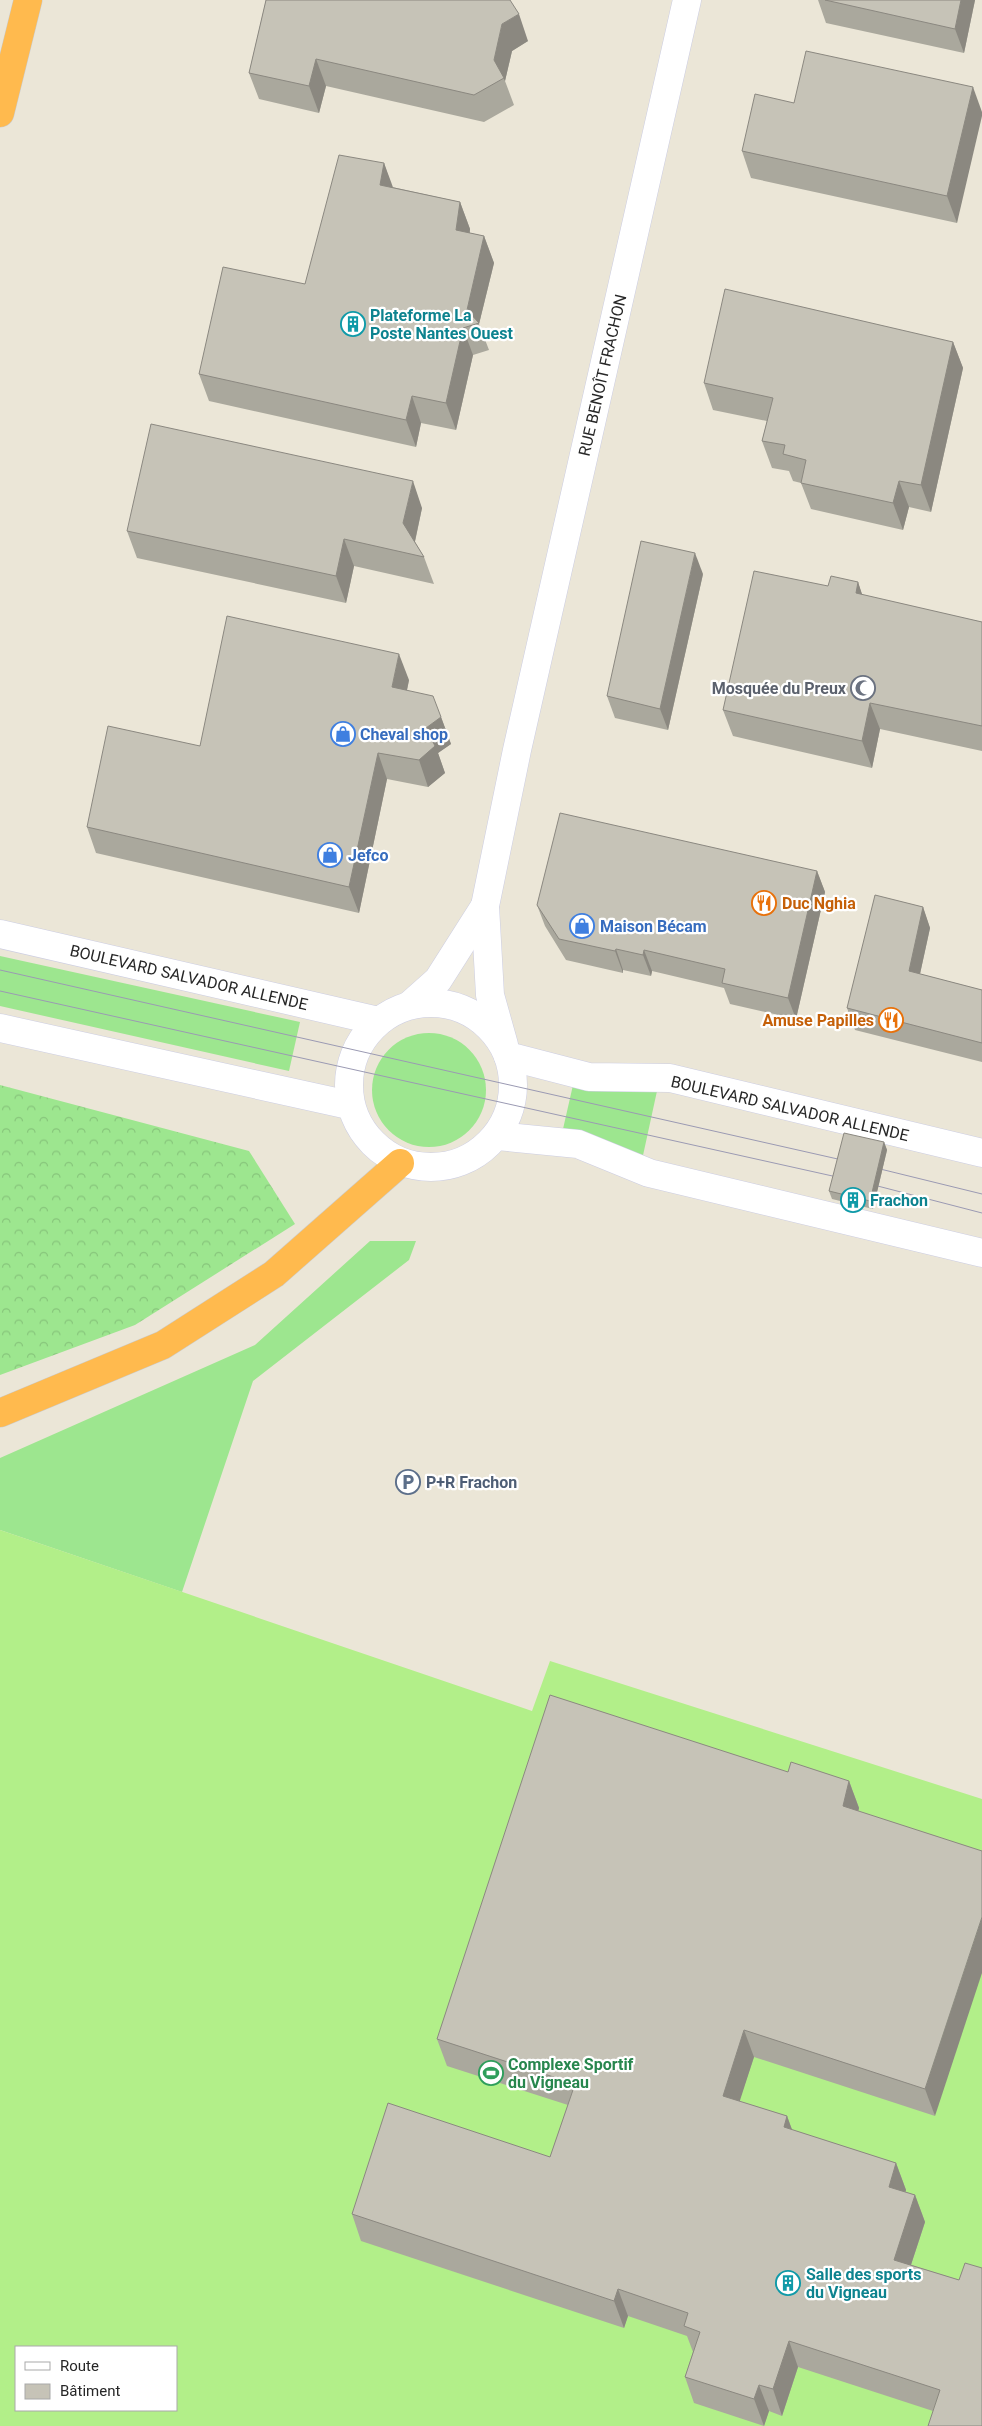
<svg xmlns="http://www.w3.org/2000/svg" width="982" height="2426" viewBox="0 0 982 2426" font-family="Roboto,sans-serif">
  <defs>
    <pattern id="forest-crowns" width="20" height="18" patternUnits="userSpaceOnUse" patternTransform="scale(1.25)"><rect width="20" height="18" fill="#9de68f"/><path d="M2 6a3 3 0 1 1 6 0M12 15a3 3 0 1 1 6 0" fill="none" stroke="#87c57b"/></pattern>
  </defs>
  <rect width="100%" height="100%" fill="#ebe6d7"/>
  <!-- grass -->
  <g fill="#9de68f">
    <polygon points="0,956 300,1022 289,1071 0,1006"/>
    <circle cx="429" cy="1090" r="57"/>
    <polygon points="573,1085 657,1091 642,1160 563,1129"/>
    <polygon points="370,1241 416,1241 409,1260 253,1381 182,1592 0,1530 0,1458 255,1345"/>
  </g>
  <!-- forest -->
  <polygon fill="url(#forest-crowns)" points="0,1085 249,1151 295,1224 135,1325 0,1375"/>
  <!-- pitch -->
  <path fill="#b2ef89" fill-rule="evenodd" d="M0,1530l532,181 18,-50 432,138v627h-982zM16,2347h160v63h-160z"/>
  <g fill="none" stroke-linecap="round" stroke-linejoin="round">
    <defs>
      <g id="minor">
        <polyline points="0,934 378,1021"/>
        <circle cx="431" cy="1085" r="82"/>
        <polyline points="411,1004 438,980 485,906"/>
        <polyline points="0,1028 349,1105"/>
        <polyline points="504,1045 490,995 485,906 517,750 687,0"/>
        <polyline points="508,1056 589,1077 670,1078 982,1153"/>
        <polyline points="497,1136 578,1144 649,1173 982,1253"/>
      </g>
      <g id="highway">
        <polyline points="0,113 28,0"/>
        <polyline points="0,1413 163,1345 274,1274 400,1163"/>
      </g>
    </defs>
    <!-- minor casing -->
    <use href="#minor" stroke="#cccde2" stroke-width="29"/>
    <!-- highway casing -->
    <use href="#highway" stroke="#cbcbcb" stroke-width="29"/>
    <!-- minor -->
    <use href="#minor" stroke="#fff" stroke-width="28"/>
    <!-- highway -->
    <use href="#highway" stroke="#ffba4e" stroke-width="28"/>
    <!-- tram -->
    <g stroke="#9b9ab3" stroke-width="1">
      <polyline points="0,970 851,1162"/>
      <polyline points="0,991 846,1179"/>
      <polyline points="868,1166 982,1194"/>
      <polyline points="866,1183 982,1213"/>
    </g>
  </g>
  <!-- wall -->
  <g fill="#aaa89d">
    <polygon points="266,0 528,41 512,51 505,81 514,105 484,122 326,86 319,113 259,99 249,73"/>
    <polygon points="818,0 975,0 964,53 826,23"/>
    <polygon points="973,87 957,223 751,178 742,151 794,103"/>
    <polygon points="384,163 392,187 460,202 470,229 470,233 484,236 494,263 479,324 489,350 473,355 456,430 421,423 416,447 209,401 199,374 305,284"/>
    <polygon points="953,342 963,368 931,512 909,507 903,530 811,509 801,483 793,481 789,471 772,468 762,441 767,421 713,410 704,383"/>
    <polygon points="422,508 415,542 424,557 434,584 354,566 346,603 137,558 127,531"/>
    <polygon points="703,574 668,730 615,718 607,696"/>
    <polygon points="858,582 862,595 982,622 982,751 880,729 872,768 733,736 723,710 828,586"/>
    <polygon points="409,680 407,690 441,717 451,744 438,753 445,773 428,787 387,779 359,913 96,853 87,827 200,746"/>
    <polygon points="817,871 825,892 796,1019 730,1004 724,988 652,971 651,976 623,970 623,973 566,960 545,926 537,905"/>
    <polygon points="923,907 930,928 920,974 982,990 982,1062 855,1030 847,1008"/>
    <polygon points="884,1142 887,1150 873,1209 832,1199 829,1191"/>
    <polygon points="788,1772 849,1781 859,1808 858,1811 935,2116 754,2057 739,2101 787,2116 792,2130 896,2163 906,2190 905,2192 915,2195 925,2222 911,2265 959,2280 982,2268 933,2411 798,2367 782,2416 769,2411 764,2426 694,2403 685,2377 693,2352 687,2336 628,2316 624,2328 361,2241 352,2214 550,2157 568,2105 447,2066 437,2039"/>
  </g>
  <!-- shaded-wall -->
  <g fill="#8b8880">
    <polygon points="961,0 975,0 964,53 955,29"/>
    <polygon points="519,14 528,41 512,51 505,81 494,60 502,24"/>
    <polygon points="316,59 326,86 319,113 309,86"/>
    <polygon points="973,87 982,112 982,116 957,223 947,196"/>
    <polygon points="384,163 394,190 380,185"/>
    <polygon points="460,202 470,229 466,256 456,230"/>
    <polygon points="484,236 494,263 479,324 467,310"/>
    <polygon points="463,328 473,355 456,430 446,403"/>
    <polygon points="953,342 963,368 931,512 921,485"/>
    <polygon points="412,396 421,423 416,447 406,420"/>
    <polygon points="413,481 422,508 413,550 403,523"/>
    <polygon points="899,481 909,507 903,530 893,503"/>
    <polygon points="344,539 354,566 346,603 336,576"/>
    <polygon points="695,553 703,574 668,730 660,709"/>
    <polygon points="858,582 867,609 856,593"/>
    <polygon points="399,654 409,680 402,714 392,687"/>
    <polygon points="870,703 880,729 872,768 862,741"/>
    <polygon points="441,717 451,744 438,753 445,773 428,787 419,760 426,728"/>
    <polygon points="378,753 387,779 359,913 349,887"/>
    <polygon points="817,871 825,892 796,1019 788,998"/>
    <polygon points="923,907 930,928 916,992 909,971"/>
    <polygon points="616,949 623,970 623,973 615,951"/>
    <polygon points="644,950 652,971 651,976 643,955"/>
    <polygon points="884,1142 887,1150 873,1209 870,1201"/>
    <polygon points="849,1781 859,1808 853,1832 843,1806"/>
    <polygon points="982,1917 982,1973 935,2116 925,2089"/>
    <polygon points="744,2030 754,2057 733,2122 723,2096"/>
    <polygon points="787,2116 797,2143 784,2127"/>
    <polygon points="896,2163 906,2190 899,2213 889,2187"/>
    <polygon points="915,2195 925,2222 904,2286 894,2260"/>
    <polygon points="618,2289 628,2316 624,2328 614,2301"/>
    <polygon points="789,2341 798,2367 782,2416 773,2389"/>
    <polygon points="759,2385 769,2411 764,2426 754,2399"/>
  </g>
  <!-- building -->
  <g fill="#c6c3b7" stroke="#8b8880">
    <polygon points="266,0 510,0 519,14 502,24 494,60 504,78 474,95 316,59 309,86 249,73"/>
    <polygon points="825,0 961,0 955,29"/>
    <polygon points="806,51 973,87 947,196 742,151 755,94 794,103"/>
    <polygon points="339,155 384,163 380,185 460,202 456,230 484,236 467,310 479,323 463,328 446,403 412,396 406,420 199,374 223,267 305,284"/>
    <polygon points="725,289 953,342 921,485 899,481 893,503 801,483 806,460 783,454 785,445 762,441 773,398 704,383"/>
    <polygon points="151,424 413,481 403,523 424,557 344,539 336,576 127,531"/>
    <polygon points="641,541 695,553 660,709 607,696"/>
    <polygon points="754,571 828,586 831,576 858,582 856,593 982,622 982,726 870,703 862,741 723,710"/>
    <polygon points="227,616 399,654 392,687 433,696 441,717 426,728 435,746 419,760 378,753 349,887 87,827 108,726 200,746"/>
    <polygon points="560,813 817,871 788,998 722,983 725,969 644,950 643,955 616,949 615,951 559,939 537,905"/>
    <polygon points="875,895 923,907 909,971 982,990 982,1043 847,1008"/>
    <polygon points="844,1133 884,1142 870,1201 829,1191"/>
    <polygon points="550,1695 788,1772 791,1762 849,1781 843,1806 982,1851 982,1917 925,2089 744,2030 723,2096 787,2116 784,2127 896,2163 889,2187 915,2195 894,2260 959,2280 965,2263 982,2268 982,2426 928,2426 940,2390 789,2341 773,2389 759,2385 754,2399 685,2377 700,2332 684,2326 688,2313 618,2289 614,2301 352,2214 388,2103 550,2157 575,2084 437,2039"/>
  </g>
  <!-- icons -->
  <defs>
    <symbol id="building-ring" viewBox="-11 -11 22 22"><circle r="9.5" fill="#fff" stroke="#0f9aa8" stroke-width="1.5"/><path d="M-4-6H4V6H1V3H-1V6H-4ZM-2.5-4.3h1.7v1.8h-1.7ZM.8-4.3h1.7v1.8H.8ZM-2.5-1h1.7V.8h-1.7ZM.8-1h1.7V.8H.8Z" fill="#0f9aa8"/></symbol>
    <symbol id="mosque-ring" viewBox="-11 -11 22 22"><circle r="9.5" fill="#fff" stroke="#6b7280" stroke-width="1.5"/><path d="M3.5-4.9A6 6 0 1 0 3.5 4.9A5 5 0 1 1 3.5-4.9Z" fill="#6b7280"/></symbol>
    <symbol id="shop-ring" viewBox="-11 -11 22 22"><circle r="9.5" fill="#fff" stroke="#3f7fe0" stroke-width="1.5"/><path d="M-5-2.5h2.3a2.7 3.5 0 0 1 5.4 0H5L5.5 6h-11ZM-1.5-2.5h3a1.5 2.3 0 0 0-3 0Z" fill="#3f7fe0"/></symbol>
    <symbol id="restaurant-ring" viewBox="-11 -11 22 22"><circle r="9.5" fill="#fff" stroke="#e8710a" stroke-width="1.5"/><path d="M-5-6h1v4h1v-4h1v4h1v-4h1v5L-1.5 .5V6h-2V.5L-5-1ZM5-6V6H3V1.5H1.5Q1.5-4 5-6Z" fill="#e8710a"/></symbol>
    <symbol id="parking-ring" viewBox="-11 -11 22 22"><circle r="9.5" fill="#fff" stroke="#5c6f8a" stroke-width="1.5"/><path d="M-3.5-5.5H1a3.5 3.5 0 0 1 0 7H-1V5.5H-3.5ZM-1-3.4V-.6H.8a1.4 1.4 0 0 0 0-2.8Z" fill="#5c6f8a"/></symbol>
    <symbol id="stadium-ring" viewBox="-11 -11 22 22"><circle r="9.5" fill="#fff" stroke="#2e9e5b" stroke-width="1.5"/><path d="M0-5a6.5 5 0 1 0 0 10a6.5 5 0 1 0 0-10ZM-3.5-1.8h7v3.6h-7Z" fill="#2e9e5b"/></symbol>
  </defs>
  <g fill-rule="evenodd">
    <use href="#building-ring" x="339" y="310" width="28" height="28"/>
    <use href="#mosque-ring" x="849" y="674" width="28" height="28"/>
    <use href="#shop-ring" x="329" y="720" width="28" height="28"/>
    <use href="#shop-ring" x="316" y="841" width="28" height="28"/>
    <use href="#restaurant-ring" x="750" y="889" width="28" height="28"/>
    <use href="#shop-ring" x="568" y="912" width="28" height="28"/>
    <use href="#restaurant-ring" x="877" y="1006" width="28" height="28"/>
    <use href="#building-ring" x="839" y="1186" width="28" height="28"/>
    <use href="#parking-ring" x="394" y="1468" width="28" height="28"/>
    <use href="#stadium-ring" x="477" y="2059" width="28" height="28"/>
    <use href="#building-ring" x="774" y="2269" width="28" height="28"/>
  </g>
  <g text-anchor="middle" stroke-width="4.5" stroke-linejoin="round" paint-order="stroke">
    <!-- culture labels -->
    <g font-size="16" font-weight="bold" fill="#0d838f" stroke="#fff" text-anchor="start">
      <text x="370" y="321">Plateforme La<tspan x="370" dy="18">Poste Nantes Ouest</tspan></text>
      <text x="870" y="1206">Frachon</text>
      <text x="806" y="2280">Salle des sports<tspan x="806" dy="18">du Vigneau</tspan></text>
    </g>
    <!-- street labels -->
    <g font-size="16" fill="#272727" stroke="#fff">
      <text transform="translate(602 375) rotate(-77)" y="6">RUE BENOÎT FRACHON</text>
      <text transform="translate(189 977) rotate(13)" y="6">BOULEVARD SALVADOR ALLENDE</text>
      <text transform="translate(790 1108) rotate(13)" y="6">BOULEVARD SALVADOR ALLENDE</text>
    </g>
    <!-- worship labels -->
    <g font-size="16" font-weight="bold" fill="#5b616d" stroke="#fff" text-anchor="end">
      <text x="846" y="694">Mosquée du Preux</text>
    </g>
    <!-- shop labels -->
    <g font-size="16" font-weight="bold" fill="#366cbe" stroke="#fff" text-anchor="start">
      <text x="360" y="740">Cheval shop</text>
      <text x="348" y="861">Jefco</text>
      <text x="600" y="932">Maison Bécam</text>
    </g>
    <!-- food labels -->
    <g font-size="16" font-weight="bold" fill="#c56008" stroke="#fff" text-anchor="start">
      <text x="782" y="909">Duc Nghia</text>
      <text x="874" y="1026" text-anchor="end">Amuse Papilles</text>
    </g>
    <!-- service labels -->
    <g font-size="16" font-weight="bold" fill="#4e5e75" stroke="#fff" text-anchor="start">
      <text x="426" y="1488">P+R Frachon</text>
    </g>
    <!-- leisure labels -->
    <g font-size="16" font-weight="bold" fill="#27864d" stroke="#fff" text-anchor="start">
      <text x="508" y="2070">Complexe Sportif<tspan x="508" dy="18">du Vigneau</tspan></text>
    </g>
  </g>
  <!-- legend -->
  <rect x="15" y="2346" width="162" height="65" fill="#ffffff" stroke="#a9a9a9"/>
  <rect x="25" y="2362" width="25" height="8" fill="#ffffff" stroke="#a9a9a9"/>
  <text x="60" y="2371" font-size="15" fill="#272727">Route</text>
  <rect x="25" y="2384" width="25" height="15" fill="#c6c3b7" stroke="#a9a9a9"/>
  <text x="60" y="2396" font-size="15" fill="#272727">Bâtiment</text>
</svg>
